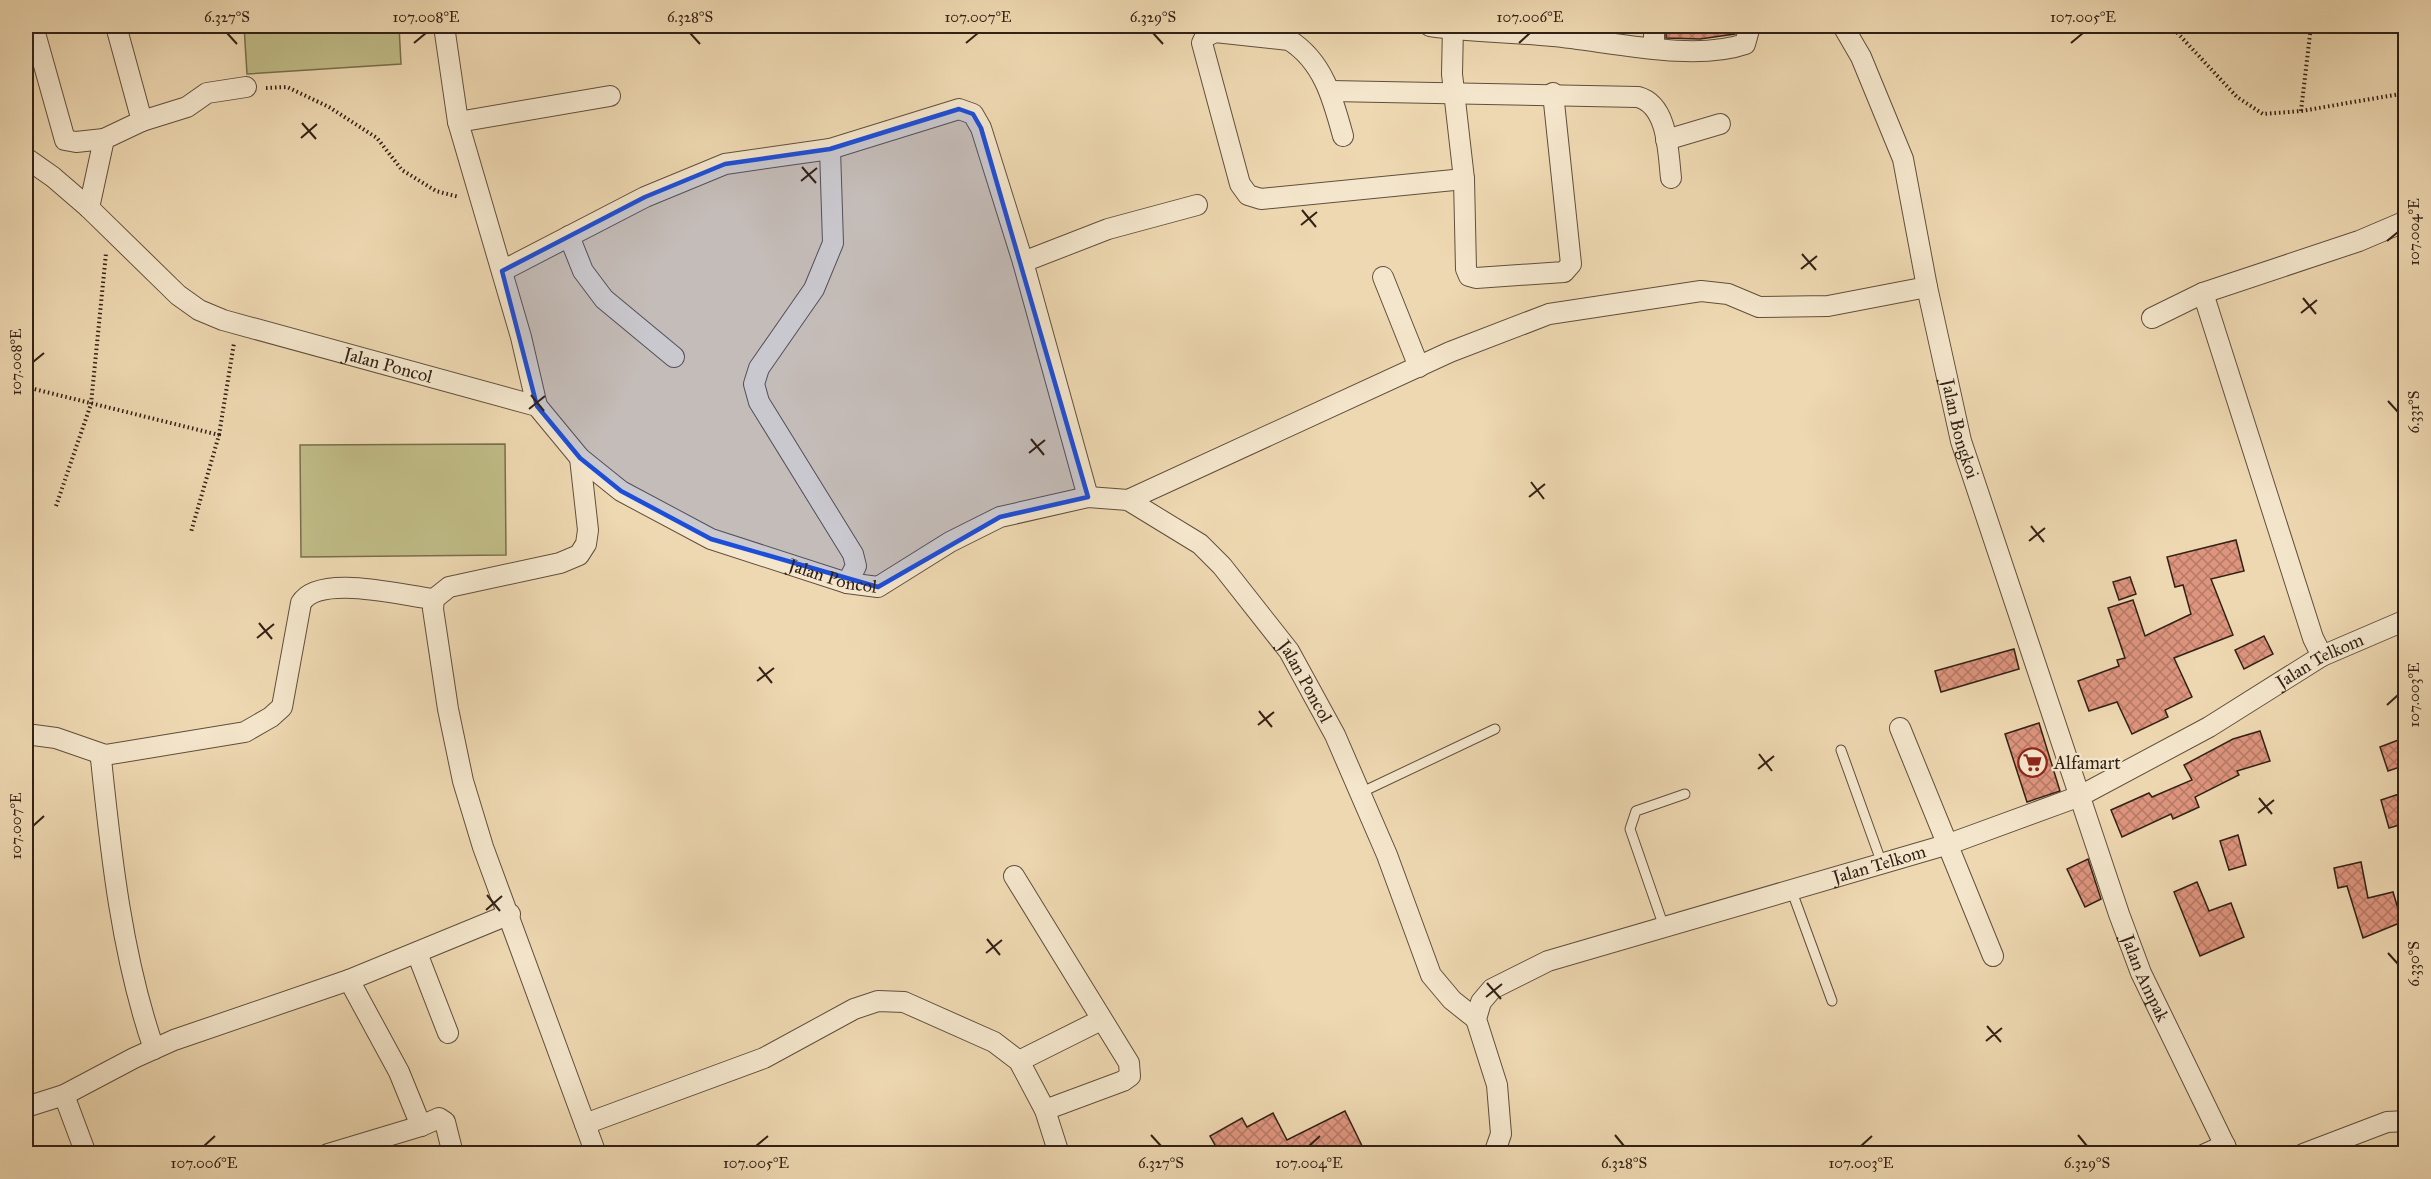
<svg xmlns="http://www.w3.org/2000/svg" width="2431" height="1179" viewBox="0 0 2431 1179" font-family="'IM FELL Great Primer',serif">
  <defs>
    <pattern id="building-cross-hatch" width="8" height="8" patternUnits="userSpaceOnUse" patternTransform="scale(1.5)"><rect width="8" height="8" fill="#de957e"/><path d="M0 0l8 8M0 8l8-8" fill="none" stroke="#b57966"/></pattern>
  </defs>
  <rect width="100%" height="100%" fill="#eed8b1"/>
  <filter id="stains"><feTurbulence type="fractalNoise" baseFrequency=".00333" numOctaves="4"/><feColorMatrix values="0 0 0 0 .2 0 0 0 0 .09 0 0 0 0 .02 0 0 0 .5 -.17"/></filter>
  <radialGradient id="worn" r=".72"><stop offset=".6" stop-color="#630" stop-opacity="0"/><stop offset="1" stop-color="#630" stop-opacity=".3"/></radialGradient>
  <!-- green -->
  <g fill="#c0bc87" stroke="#796e4e" stroke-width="1.5">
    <polygon points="244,26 399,26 401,64 247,74"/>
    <polygon points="505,444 506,555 301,557 300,445"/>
  </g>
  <!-- building -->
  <g fill="url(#building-cross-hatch)" stroke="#322115" stroke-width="1.5">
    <polygon points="1666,26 1738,26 1735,34 1700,39 1666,38"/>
    <polygon points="2236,540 2244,571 2211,579 2233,635 2174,658 2192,697 2165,710 2168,717 2132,734 2117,702 2089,711 2078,681 2119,666 2117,660 2125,658 2108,608 2133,600 2145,636 2191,614 2183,585 2175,587 2167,557"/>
    <polygon points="2130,577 2136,594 2119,600 2113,582"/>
    <polygon points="2264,636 2273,654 2244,669 2235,650"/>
    <polygon points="2014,649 2019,669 1941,692 1935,671"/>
    <polygon points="2039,723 2060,791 2027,802 2005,734"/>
    <polygon points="2260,731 2270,761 2237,771 2239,775 2195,797 2199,807 2173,819 2171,814 2122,837 2111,810 2149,793 2152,797 2192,780 2184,765 2233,739"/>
    <polygon points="2401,739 2406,751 2406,765 2388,771 2380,747"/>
    <polygon points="2402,793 2406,806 2406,823 2389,828 2381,800"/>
    <polygon points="2238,835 2246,865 2229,870 2220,841"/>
    <polygon points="2088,859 2101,899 2085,907 2067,869"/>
    <polygon points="2361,862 2368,898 2393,892 2402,922 2363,938 2347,886 2338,888 2334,868"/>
    <polygon points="2197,882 2209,911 2231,903 2244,937 2200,956 2174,892"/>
    <polygon points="1345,1111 1366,1154 1220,1154 1210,1136 1242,1118 1247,1127 1273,1113 1287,1140"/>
  </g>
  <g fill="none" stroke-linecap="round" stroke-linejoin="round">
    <defs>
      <g id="lane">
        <polyline points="1841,750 1881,861"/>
        <polyline points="1360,793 1495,729"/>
        <polyline points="1791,889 1832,1001"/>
        <polyline points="1664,927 1630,829 1636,811 1685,794"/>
      </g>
      <g id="street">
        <polyline points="33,26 65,140 76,142 104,139"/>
        <polyline points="116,26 142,121"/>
        <polyline points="444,26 458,122 521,337 537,406"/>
        <path d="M1430,26c41,6 82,6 123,10 55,5 140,26 192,8l5,-18"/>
        <polyline points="1453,26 1452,74 1464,179 1466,269 1469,276 1476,278 1564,272 1571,264 1553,93"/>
        <path id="s1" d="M1843,26l18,31 42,102 24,128 34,154 158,473 22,59 88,181"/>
        <polyline points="1654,49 1654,26"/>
        <path d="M1331,91l307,6c30,8 30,54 33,81"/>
        <polyline points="458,122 610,96"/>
        <path d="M1343,136c-10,-37 -20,-75 -54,-96l-74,-8 -10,5 -3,6 38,141 8,11 13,4 203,-20"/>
        <polyline points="1666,140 1720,124"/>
        <polyline points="830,149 833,243 814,289 759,368 754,384 759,402 853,554 856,566 847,583"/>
        <path id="s2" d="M26,158l27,19 36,31 89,87 21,15 24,10 314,86 43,52 41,33 90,48 136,44 31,4 72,-45 50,-25 88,-20 40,3 72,44 22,22 67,85 46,84 52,120 44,120 21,25 24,19"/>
        <polyline points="89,208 104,139 142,121 187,107 207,93 246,87"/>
        <polyline points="569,236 583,271 604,299 674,357"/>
        <polyline points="1023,262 1108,229 1197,205"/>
        <polyline points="502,271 645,197 725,164 830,149 959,109 973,114 981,128 1023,262 1088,497"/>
        <polyline points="1383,277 1419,367"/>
        <polyline points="2203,293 2313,638 2322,656"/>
        <polyline points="2152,318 2203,293 2359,241 2406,221"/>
        <polyline points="580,458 588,530 586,544 579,555 560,563 449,587 434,599 433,609 448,709 463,781 483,847 596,1154"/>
        <polyline points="1128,500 1450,352 1549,314 1701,291 1728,294 1759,307 1828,306 1927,287"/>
        <polyline points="1900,728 1993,956"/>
        <path d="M26,734l30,4 49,17 140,-23 26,-15 11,-10 19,-104c18,-30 103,-7 133,-4"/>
        <path d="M105,755l-4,4c10,96 21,198 53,290"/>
        <polyline points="1014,876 1129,1063 1130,1076 1123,1081 1045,1110"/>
        <polyline points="417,953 448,1033"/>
        <polyline points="349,980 399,1072 421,1126"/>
        <polyline points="1019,1061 1101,1020"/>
        <polyline points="64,1095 86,1154"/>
        <polyline points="26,1107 64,1095 134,1058 174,1040 349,980 510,914"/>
        <polyline points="585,1124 764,1058 854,1009 878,1001 904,1002 994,1042 1019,1061 1045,1110 1059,1154"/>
        <polyline points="328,1154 421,1126 439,1118 445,1122 453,1154"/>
        <path id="s3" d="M1494,1154l7,-20 -4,-49 -21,-66 5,-17 11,-13 56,-28 401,-117 131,-48 129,-69 113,-71 84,-36"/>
        <polyline points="2205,1154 2225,1145"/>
        <polyline points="2303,1154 2387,1122 2406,1121"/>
      </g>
    </defs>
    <!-- lane casing -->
    <use href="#lane" stroke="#614f3c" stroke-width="11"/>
    <!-- street casing -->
    <use href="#street" stroke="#614f3c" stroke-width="22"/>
    <!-- path -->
    <g stroke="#322115" stroke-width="4" stroke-dasharray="1.5 3" stroke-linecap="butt">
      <polyline points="2171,26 2237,97 2263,114 2301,111 2406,93"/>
      <polyline points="266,88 287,87 329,107 377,138 402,170 436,191 459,197"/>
      <polyline points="2301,111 2311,26"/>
      <polyline points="26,387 219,435 191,532"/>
      <polyline points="219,435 234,343"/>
      <polyline points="56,506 91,404 106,253"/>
    </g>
    <!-- lane -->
    <use href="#lane" stroke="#f4e6cc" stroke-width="9"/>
    <!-- street -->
    <use href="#street" stroke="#f4e6cc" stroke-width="20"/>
  </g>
  <!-- marked area -->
  <path fill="#1d4ed8" fill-opacity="0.2" stroke="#1d4ed8" stroke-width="4.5" stroke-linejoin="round" d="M959,109l14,5 8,14 107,369 -88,20 -122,70 -167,-48 -90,-48 -41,-33 -43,-52 -35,-135 143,-74 80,-33 105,-15z"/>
  <!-- ticks -->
  <path fill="none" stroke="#322115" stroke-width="2" d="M227,33l10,11M690,33l10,11M1153,33l10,11M414,43l12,-10M966,43l12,-10M1519,43l11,-10M2071,43l12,-10M302,123l14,16M301,138l16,-14M802,167l14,16M801,181l16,-13M1302,210l14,17M1301,225l16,-13M2387,241l11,-9M1802,254l14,16M1801,269l16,-13M2303,298l13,16M2301,313l16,-13M33,362l11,-9M531,395l13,16M2388,401l10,11M529,409l16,-13M1031,439l13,16M1029,453l16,-13M1531,482l13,17M1529,497l16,-13M2031,526l13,16M2029,541l16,-13M259,623l13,16M257,638l17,-14M759,667l13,16M757,681l17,-13M2387,705l11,-10M1259,711l13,16M1258,725l16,-13M1759,754l13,17M1758,769l16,-13M2259,798l13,16M2258,813l16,-13M33,826l11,-10M487,895l13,16M486,910l16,-14M987,939l13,16M986,953l16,-13M2388,953l10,11M1487,983l14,16M1486,997l16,-13M1987,1026l14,16M1986,1041l16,-13M1151,1135l10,11M1615,1135l9,11M2078,1135l9,11M204,1146l11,-10M756,1146l12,-10M1309,1146l11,-10M1861,1146l11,-10"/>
  <!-- icons -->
  <defs>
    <symbol id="supermarket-ring" viewBox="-11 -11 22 22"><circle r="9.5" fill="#f4e6cc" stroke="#8f2418" stroke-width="1.5"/><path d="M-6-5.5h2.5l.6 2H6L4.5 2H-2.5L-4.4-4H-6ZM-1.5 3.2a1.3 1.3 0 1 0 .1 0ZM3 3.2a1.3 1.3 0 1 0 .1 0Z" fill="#8f2418"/></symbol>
  </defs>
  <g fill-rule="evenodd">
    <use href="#supermarket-ring" x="2016" y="746" width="33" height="33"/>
  </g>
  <g text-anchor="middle" stroke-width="4.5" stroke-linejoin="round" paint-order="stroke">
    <!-- street labels -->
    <g font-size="18" fill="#322115" stroke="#f4e6cc">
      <text dy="6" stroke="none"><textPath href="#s2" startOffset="428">Jalan Poncol</textPath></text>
      <text dy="6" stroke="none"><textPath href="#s1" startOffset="422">Jalan Bongkoi</textPath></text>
      <text dy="6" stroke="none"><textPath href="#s2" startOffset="932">Jalan Poncol</textPath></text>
      <text dy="6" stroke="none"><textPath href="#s3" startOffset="1070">Jalan Telkom</textPath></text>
      <text dy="6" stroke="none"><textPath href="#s2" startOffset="1508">Jalan Poncol</textPath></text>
      <text dy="6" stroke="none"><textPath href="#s3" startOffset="582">Jalan Telkom</textPath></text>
      <text dy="6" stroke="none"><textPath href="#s1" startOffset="1002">Jalan Ampak</textPath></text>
    </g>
    <!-- poi labels -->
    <g font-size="18" fill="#322115" stroke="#f4e6cc" text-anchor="start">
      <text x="2054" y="769">Alfamart</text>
    </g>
  </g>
  <!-- margin -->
  <rect width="2431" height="1179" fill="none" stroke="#eed8b1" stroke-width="66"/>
  <rect x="33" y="33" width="2365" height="1113" fill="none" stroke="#322115" stroke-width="2"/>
  <g font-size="15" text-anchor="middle" fill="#322115">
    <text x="227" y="22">6.327°S</text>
    <text x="426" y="22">107.008°E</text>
    <text x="690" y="22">6.328°S</text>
    <text x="978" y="22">107.007°E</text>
    <text x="1153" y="22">6.329°S</text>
    <text x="1530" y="22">107.006°E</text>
    <text x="2083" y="22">107.005°E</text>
    <text transform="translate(2414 232) rotate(-90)" y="5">107.004°E</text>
    <text transform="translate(16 362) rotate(-90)" y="5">107.008°E</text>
    <text transform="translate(2414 412) rotate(-90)" y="5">6.331°S</text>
    <text transform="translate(2414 695) rotate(-90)" y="5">107.003°E</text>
    <text transform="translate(16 826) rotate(-90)" y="5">107.007°E</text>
    <text transform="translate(2414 964) rotate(-90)" y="5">6.330°S</text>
    <text x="204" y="1168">107.006°E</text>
    <text x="756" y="1168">107.005°E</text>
    <text x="1161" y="1168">6.327°S</text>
    <text x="1309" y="1168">107.004°E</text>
    <text x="1624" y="1168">6.328°S</text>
    <text x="1861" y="1168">107.003°E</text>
    <text x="2087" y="1168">6.329°S</text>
  </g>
  <rect width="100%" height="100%" filter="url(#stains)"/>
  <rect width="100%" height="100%" fill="url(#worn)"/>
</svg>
